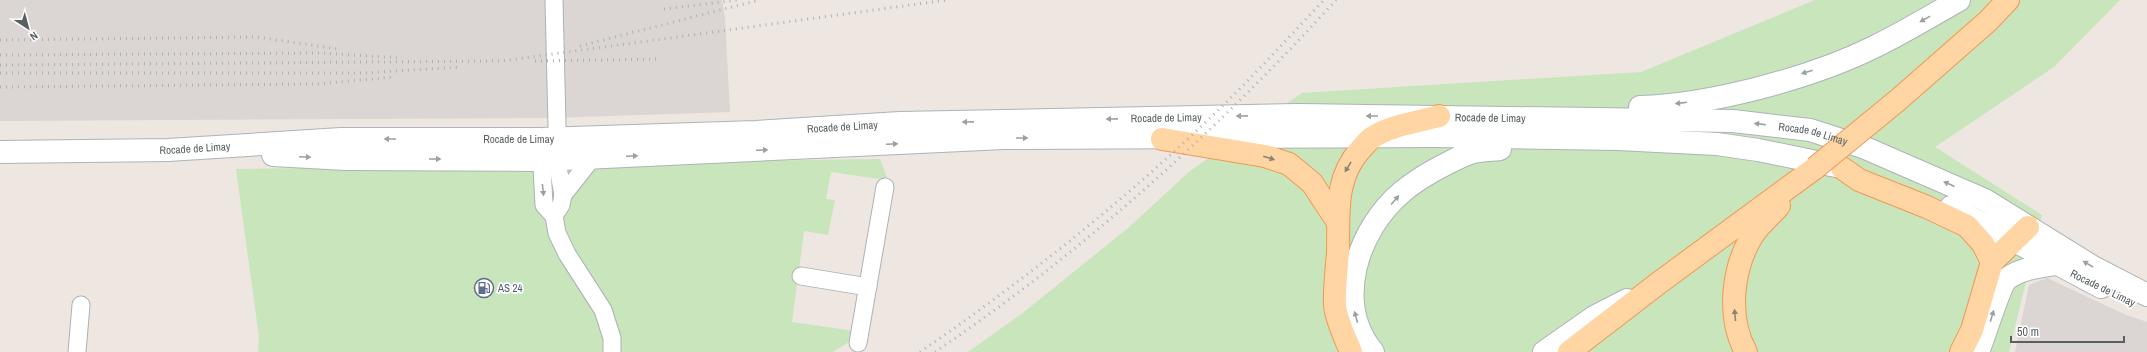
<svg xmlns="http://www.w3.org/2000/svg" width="2147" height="352" viewBox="0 0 2147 352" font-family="'Archivo Narrow',sans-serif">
  <rect width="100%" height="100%" fill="#ede6e1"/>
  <!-- industrial -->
  <g fill="#dbd6d3">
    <polygon points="0,0 722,0 725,18 730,112 549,118 0,121"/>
    <polygon points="2047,278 2124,314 2147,322 2147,352 2015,352 2029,285"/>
  </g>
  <!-- green -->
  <g fill="#c8e5bc">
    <polygon points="1815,0 2120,0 2054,67 1935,147 2042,215 2009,352 968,352 1024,312 1127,229 1190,171 1302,93 1641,72"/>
    <polygon points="880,159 887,178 886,180 831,172 826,199 835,200 828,235 804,231 792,322 854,331 852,340 833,352 258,352 259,337 236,169"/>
  </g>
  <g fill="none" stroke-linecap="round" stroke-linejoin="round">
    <defs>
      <g id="minor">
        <polyline points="554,0 558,167 563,195 561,205 554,216"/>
        <polyline points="541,148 544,205 554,216 557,233 567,254 603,310 612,338 612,352"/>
        <polyline points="563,195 593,157"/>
        <polyline points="801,276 868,287"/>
        <polyline points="858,343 885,187"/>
        <polyline points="77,352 81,305"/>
      </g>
      <g id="secondary">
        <path d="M1640,107c70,-2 171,-29 234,-60 29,-14 57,-31 85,-47"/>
        <path id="s1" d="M0,152l168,-2 173,-11h200l215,-7 144,-9 398,-8 435,6 77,9 53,17 122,53 108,67 54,28"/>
        <polyline points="273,155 346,159 541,160 1004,138 1436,136 1618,139 1717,144 1758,150 1836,166"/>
        <polyline points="1951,207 2101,287"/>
        <path d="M1373,352c-40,-49 -16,-122 29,-160 14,-12 30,-21 46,-29 8,-4 17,-9 25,-11 9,-2 18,-2 27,-3"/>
        <polyline points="1544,352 1594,317 1627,300"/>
        <path d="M1978,352c6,-14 22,-68 30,-74 14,-10 32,-11 47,-14"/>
      </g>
      <g id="primary">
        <polyline points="1898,100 1988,21 2008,0"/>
        <polyline points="1162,139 1265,156 1289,164 1312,183 1337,221"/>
        <polyline points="1842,168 1859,180 1927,207 1967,226 1983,244 1992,262"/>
        <path d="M1351,352c-6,-15 -14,-30 -16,-46 -1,-18 2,-37 3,-55 1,-36 -4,-72 22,-101 4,-4 8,-10 13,-13 19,-12 45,-15 66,-21"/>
        <polyline points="1569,352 1660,282 1815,168"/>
        <path d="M1746,352c-19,-34 -14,-83 6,-116 7,-11 18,-20 27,-30"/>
        <polyline points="1961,352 1972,330 1992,262 2028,227"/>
      </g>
    </defs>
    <!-- minor casing -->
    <use href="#minor" stroke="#acb2b4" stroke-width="19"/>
    <!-- secondary casing -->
    <use href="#secondary" stroke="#adb4b7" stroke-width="24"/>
    <!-- primary casing -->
    <use href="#primary" stroke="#f19855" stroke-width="24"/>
    <!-- minor -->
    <use href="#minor" stroke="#fff" stroke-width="17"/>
    <!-- secondary -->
    <use href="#secondary" stroke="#fff" stroke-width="22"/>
    <!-- primary -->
    <use href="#primary" stroke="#ffd5a3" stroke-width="22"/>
    <!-- rail -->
    <g stroke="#b0b1b2" stroke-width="3" stroke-dasharray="1 5" stroke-linecap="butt">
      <polyline points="664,9 738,0"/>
      <polyline points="0,40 257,37 338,49"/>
      <polyline points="580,46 759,0"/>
      <polyline points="0,55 320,53 402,58"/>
      <polyline points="535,61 661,59"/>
      <polyline points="0,65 502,61 947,0"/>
      <polyline points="0,73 363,73 461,67"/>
      <polyline points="0,87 318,84 394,77"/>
      <path d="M920,352c102,-70 199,-147 289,-233 40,-38 77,-79 115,-119"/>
      <path d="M935,352c148,-100 281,-220 401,-352"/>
    </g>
    <defs>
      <polyline id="primary-bridge" points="1815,168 1898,100"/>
    </defs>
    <!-- primary-bridge casing -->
    <use href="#primary-bridge" stroke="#f19855" stroke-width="24" stroke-linecap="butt"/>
    <!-- primary-bridge -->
    <use href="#primary-bridge" stroke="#ffd5a3" stroke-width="22"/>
  </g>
  <!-- one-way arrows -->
  <defs><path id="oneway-solid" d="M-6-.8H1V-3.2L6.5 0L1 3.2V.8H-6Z"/></defs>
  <g fill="#9ba0a1">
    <use href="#oneway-solid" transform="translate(1925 19) rotate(151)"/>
    <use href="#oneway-solid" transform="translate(1807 72) rotate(162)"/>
    <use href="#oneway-solid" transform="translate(1681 103) rotate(173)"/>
    <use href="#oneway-solid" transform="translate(1242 116) rotate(179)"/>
    <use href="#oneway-solid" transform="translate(1372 116) rotate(-180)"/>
    <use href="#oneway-solid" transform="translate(1112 119) rotate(179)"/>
    <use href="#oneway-solid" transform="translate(968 122) rotate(179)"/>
    <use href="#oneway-solid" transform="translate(1760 124) rotate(-173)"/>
    <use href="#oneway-solid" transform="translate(1022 138)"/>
    <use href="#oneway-solid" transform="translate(390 139) rotate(-180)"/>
    <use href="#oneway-solid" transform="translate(892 144) rotate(-3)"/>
    <use href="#oneway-solid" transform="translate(762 150) rotate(-3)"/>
    <use href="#oneway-solid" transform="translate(632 156) rotate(-2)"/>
    <use href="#oneway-solid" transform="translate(305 157) rotate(3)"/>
    <use href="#oneway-solid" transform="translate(435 159)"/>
    <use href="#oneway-solid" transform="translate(1949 184) rotate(-156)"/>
    <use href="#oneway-solid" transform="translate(543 190) rotate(84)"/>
    <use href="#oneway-solid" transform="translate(1395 200) rotate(-49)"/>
    <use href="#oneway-solid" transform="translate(2088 264) rotate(-149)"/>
    <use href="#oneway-solid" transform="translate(1992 316) rotate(-73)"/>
    <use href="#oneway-solid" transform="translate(1356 317) rotate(-105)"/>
  </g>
  <g fill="#8b8376">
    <use href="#oneway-solid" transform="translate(1269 158) rotate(17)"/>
    <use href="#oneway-solid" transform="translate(1348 167) rotate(121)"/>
    <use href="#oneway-solid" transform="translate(1735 315) rotate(-95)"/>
  </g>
  <!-- icons -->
  <defs>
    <symbol id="fuel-ring" viewBox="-11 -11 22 22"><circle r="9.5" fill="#fff" stroke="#5c6f8a" stroke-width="1.5"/><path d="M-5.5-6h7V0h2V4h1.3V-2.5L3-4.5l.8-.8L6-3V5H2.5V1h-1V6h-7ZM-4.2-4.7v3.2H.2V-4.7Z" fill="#5c6f8a"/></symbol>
  </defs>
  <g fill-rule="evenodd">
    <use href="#fuel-ring" x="473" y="277" width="22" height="22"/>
  </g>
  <g text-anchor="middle" stroke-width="3.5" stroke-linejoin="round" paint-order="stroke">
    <!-- street labels -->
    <g font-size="11" fill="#596062" stroke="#fff">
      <text dy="4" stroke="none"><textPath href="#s1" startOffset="1491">Rocade de Limay</textPath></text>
      <text dy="4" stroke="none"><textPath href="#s1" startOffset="1167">Rocade de Limay</textPath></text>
      <text dy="4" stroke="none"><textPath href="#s1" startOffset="843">Rocade de Limay</textPath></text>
      <text dy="4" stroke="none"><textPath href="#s1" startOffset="1815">Rocade de Limay</textPath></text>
      <text dy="4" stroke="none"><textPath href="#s1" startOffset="519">Rocade de Limay</textPath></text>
      <text dy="4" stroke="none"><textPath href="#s1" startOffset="195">Rocade de Limay</textPath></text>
      <text transform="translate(2103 288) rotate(26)" y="4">Rocade de Limay</text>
    </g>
    <!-- service labels -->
    <g font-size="11" fill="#4e5e75" stroke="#fff" text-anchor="start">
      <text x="498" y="292">AS 24</text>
    </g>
  </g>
  <!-- north arrow -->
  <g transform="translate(28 28) rotate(144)" stroke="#ffffff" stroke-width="3" paint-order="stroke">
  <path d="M0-3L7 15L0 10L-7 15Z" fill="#596062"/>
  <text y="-6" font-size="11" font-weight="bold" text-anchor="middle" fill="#596062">N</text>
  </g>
  <!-- scale -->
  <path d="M2011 336v6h113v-6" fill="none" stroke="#596062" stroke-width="2"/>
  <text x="2017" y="336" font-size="12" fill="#596062" stroke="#ffffff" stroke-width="3" paint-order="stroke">50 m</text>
</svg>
